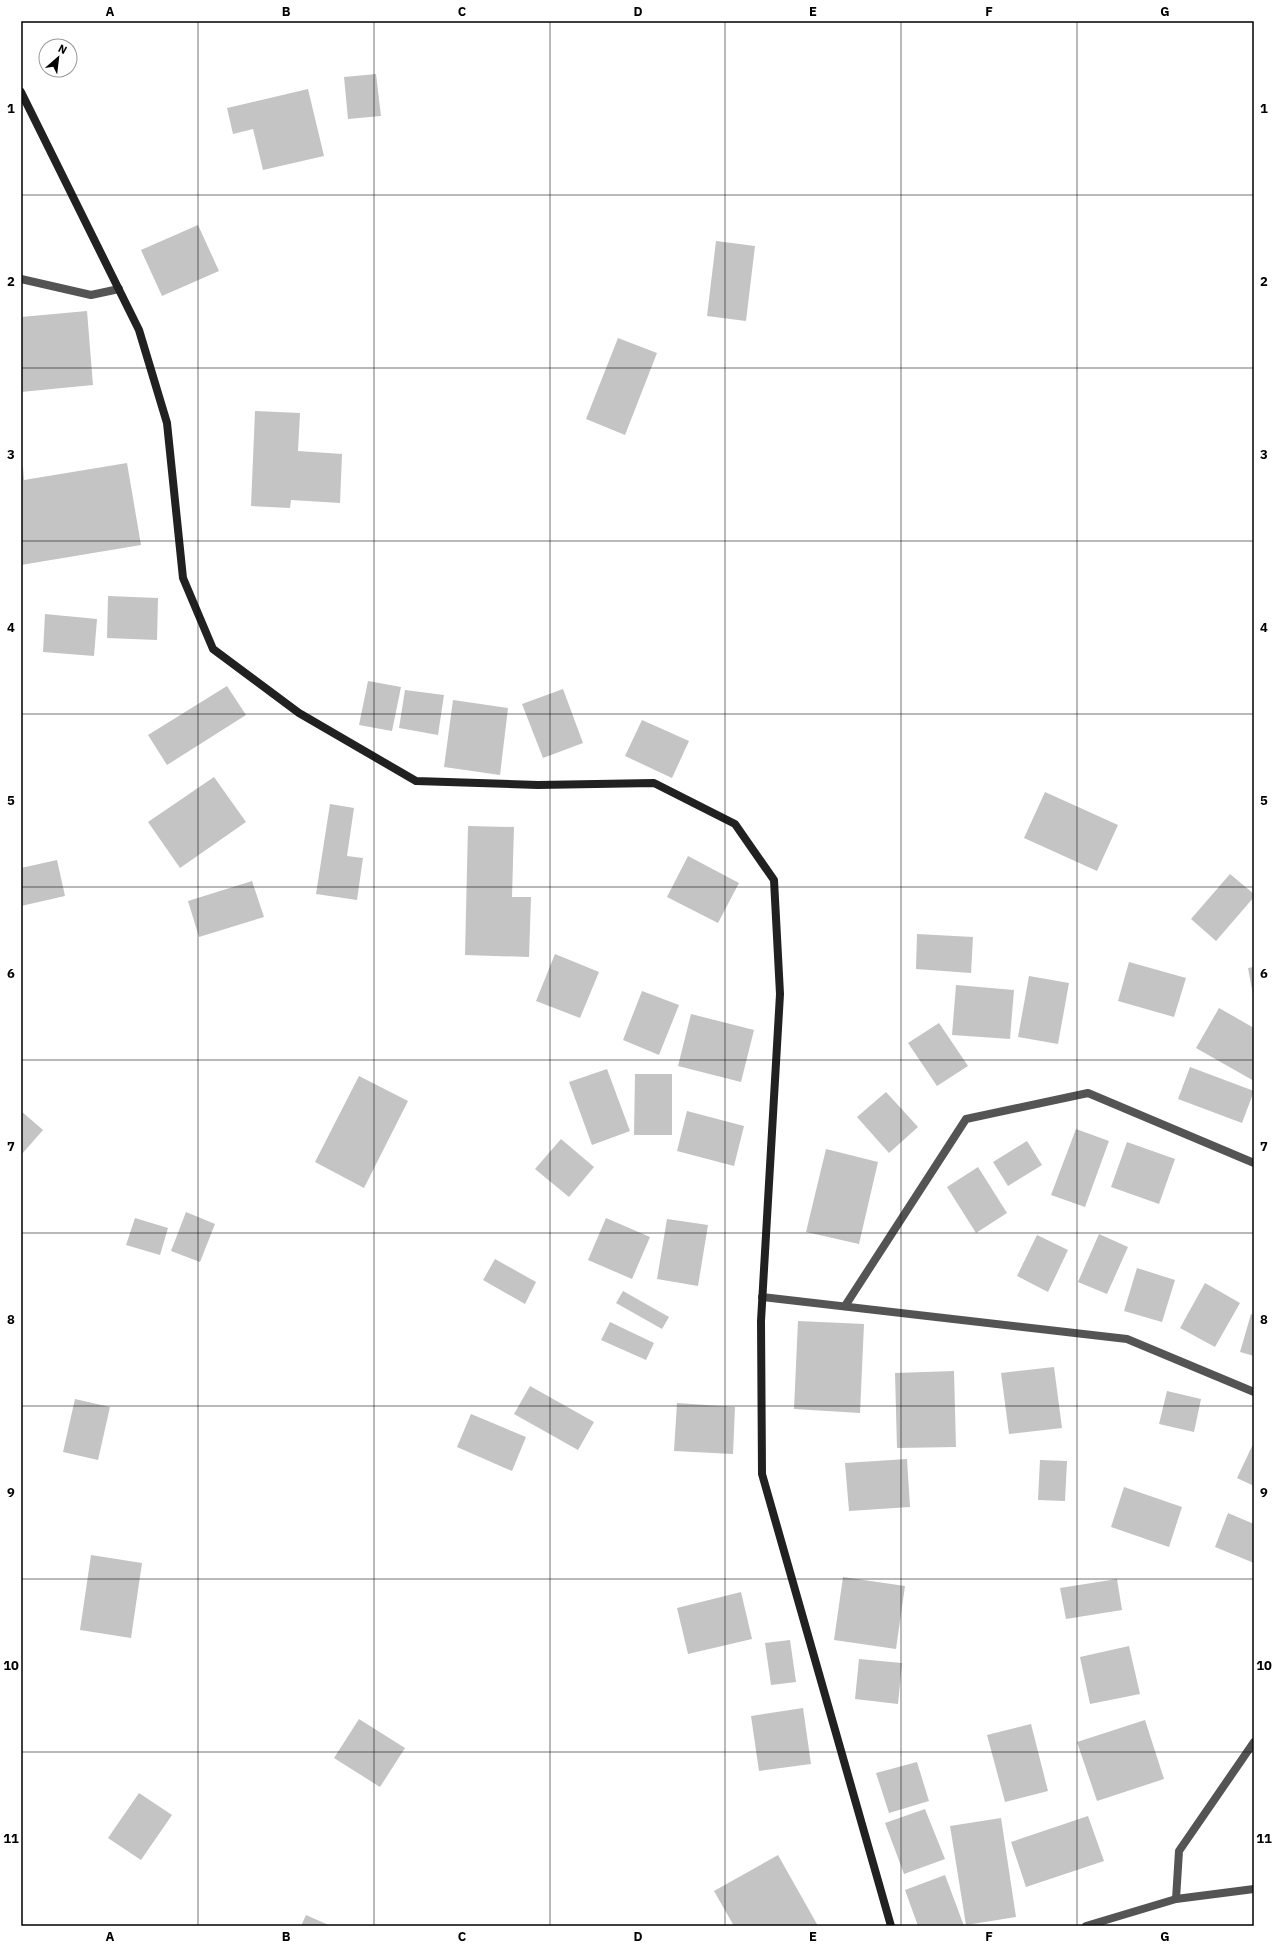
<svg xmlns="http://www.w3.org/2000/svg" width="1275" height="1947" viewBox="0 0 1275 1947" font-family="'IBM Plex Sans',sans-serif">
  <rect width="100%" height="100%" fill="#fff"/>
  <!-- building -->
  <g fill="#c4c4c4">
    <polygon points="376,74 381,116 348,119 344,77"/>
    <polygon points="308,89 324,156 263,170 253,129 233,134 227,108"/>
    <polygon points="198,225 219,271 162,296 141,250"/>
    <polygon points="716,241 755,246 746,321 707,316"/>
    <polygon points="87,311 93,385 21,392 21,317"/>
    <polygon points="618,338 657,353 625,435 586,419"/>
    <polygon points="255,411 300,413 298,451 342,454 340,503 291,500 290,508 251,506"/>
    <polygon points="127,463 141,545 21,565 21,468 23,467 24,480"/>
    <polygon points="108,596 158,598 157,640 107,638"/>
    <polygon points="45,614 97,619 94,656 43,652"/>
    <polygon points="368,681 401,687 392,731 359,725"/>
    <polygon points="227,686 246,715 167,765 148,735"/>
    <polygon points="563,689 583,743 543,758 522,704"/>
    <polygon points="405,690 444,695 438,735 399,728"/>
    <polygon points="453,700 508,708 500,775 444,767"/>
    <polygon points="642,720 689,741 672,778 625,756"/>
    <polygon points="214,777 246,822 180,868 148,822"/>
    <polygon points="1045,792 1118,825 1097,871 1024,838"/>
    <polygon points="330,804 354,808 347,856 363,858 357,900 316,894"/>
    <polygon points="468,826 514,827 512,897 531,897 529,957 465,955"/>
    <polygon points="688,856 739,883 718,923 667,897"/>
    <polygon points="57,860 65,896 21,906 21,868"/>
    <polygon points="1230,874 1254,894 1254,897 1216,941 1191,919"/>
    <polygon points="252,881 264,917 199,937 188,901"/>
    <polygon points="917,934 973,937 971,973 916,969"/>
    <polygon points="555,954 599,972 580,1018 536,1001"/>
    <polygon points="1129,962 1186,978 1174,1017 1118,1001"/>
    <polygon points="1254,967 1254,995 1253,995 1248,968"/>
    <polygon points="1029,976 1069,983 1058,1044 1018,1037"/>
    <polygon points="956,985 1014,990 1010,1039 952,1035"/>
    <polygon points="642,991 679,1005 659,1055 623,1040"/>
    <polygon points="1219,1008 1254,1028 1254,1081 1196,1048"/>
    <polygon points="691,1014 754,1030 741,1082 678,1066"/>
    <polygon points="939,1023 968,1066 937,1086 908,1043"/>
    <polygon points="1190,1067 1254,1091 1242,1123 1178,1099"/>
    <polygon points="607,1069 630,1131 592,1145 569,1082"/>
    <polygon points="635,1074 672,1074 672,1135 634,1135"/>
    <polygon points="359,1076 408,1101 364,1188 315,1162"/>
    <polygon points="886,1092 918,1127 889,1153 857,1117"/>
    <polygon points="21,1111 43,1130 21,1155"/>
    <polygon points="687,1111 744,1126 734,1166 677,1151"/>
    <polygon points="1076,1129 1109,1141 1085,1207 1051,1195"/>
    <polygon points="561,1139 594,1167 569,1197 535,1169"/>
    <polygon points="1027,1141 1042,1165 1008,1186 993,1162"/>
    <polygon points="1127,1142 1175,1159 1159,1204 1111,1187"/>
    <polygon points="826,1149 878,1162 859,1244 806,1232"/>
    <polygon points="978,1167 1007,1213 976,1233 947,1187"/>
    <polygon points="186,1212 215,1224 200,1262 171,1251"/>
    <polygon points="135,1218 168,1228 160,1255 126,1245"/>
    <polygon points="606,1218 650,1237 632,1279 588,1260"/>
    <polygon points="667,1219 708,1225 698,1286 657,1279"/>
    <polygon points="1099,1234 1128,1247 1107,1294 1078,1282"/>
    <polygon points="1037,1235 1068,1250 1048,1292 1017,1276"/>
    <polygon points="495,1259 536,1282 525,1304 483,1280"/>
    <polygon points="1137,1268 1175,1280 1162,1322 1124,1311"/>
    <polygon points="1205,1283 1240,1303 1215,1347 1180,1328"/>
    <polygon points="623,1291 669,1317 662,1329 616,1303"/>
    <polygon points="1251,1314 1254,1315 1254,1356 1240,1352"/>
    <polygon points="798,1321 864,1324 860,1413 794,1409"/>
    <polygon points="610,1322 654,1343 646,1360 601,1340"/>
    <polygon points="1054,1367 1062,1428 1009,1434 1001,1373"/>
    <polygon points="954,1371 956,1447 897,1448 895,1373"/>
    <polygon points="530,1386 594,1422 578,1450 514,1414"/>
    <polygon points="1167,1391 1201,1399 1194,1432 1159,1424"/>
    <polygon points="75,1399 110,1407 98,1460 63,1452"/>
    <polygon points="677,1403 735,1407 733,1454 674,1451"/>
    <polygon points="471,1414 526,1437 512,1471 457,1447"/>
    <polygon points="1254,1442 1254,1486 1237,1478"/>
    <polygon points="907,1459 910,1507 849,1511 845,1463"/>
    <polygon points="1040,1460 1067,1461 1065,1501 1038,1500"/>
    <polygon points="1124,1487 1182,1507 1169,1547 1111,1527"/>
    <polygon points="1228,1513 1254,1524 1254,1563 1215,1547"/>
    <polygon points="91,1555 142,1563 131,1638 80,1630"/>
    <polygon points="843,1577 905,1586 896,1649 834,1640"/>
    <polygon points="1117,1579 1122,1610 1066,1619 1060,1588"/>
    <polygon points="741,1592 752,1639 688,1654 677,1608"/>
    <polygon points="790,1640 796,1682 771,1685 765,1643"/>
    <polygon points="1129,1646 1140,1694 1090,1704 1080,1657"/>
    <polygon points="859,1659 902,1663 898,1704 855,1699"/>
    <polygon points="803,1708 811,1764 759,1771 751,1716"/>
    <polygon points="359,1719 405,1748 380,1787 334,1758"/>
    <polygon points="1145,1720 1164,1779 1097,1801 1077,1742"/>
    <polygon points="1031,1724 1048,1791 1005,1802 987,1735"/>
    <polygon points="917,1762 929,1801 889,1813 876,1773"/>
    <polygon points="139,1793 172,1815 141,1860 108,1838"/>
    <polygon points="925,1809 945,1859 904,1874 885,1823"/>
    <polygon points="1088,1816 1104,1861 1026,1887 1011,1842"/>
    <polygon points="1001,1818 1016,1917 966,1925 950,1826"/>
    <polygon points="778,1855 818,1926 734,1926 714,1891"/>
    <polygon points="945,1875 964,1926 918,1926 905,1890"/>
    <polygon points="306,1915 331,1926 301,1926"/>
  </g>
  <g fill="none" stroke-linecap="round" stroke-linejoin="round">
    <!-- street -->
    <g stroke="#545454" stroke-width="8">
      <polyline points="21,279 91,295 119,289"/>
      <polyline points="762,1297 1127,1339 1254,1392"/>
      <polyline points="845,1306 966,1119 1088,1093 1254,1163"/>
      <polyline points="1176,1899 1179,1851 1254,1742"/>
      <polyline points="1086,1926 1176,1899 1254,1889"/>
    </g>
    <!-- secondary -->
    <polyline stroke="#212121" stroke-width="8" points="21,92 139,330 167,423 183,578 213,649 299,713 416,781 538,785 654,783 735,824 774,880 780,994 761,1321 762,1474 891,1926"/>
  </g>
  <!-- grid -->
  <path fill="none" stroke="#000" stroke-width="1" stroke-opacity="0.55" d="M198,21v1905M374,21v1905M550,21v1905M725,21v1905M901,21v1905M1077,21v1905M21,195h1233M21,368h1233M21,541h1233M21,714h1233M21,887h1233M21,1060h1233M21,1233h1233M21,1406h1233M21,1579h1233M21,1752h1233"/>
  <!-- border -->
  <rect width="1275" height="1947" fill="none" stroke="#ffffff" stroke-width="44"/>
  <!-- north arrow -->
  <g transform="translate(58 58) rotate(28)"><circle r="19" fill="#ffffff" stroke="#999999"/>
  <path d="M0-3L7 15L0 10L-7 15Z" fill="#000000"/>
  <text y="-6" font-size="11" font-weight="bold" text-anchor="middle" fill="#000000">N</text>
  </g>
  <rect x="22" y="22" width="1231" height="1903" fill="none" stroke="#000" stroke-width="1.5"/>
  <g font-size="13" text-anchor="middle" font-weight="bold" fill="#000">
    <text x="110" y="16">A</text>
    <text x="286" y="16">B</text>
    <text x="462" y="16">C</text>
    <text x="638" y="16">D</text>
    <text x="813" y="16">E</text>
    <text x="989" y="16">F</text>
    <text x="1165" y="16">G</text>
    <text x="11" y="113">1</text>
    <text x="1264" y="113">1</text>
    <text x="11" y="286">2</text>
    <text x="1264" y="286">2</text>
    <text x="11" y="459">3</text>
    <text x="1264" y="459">3</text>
    <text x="11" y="632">4</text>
    <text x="1264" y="632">4</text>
    <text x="11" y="805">5</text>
    <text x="1264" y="805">5</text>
    <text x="11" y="978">6</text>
    <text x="1264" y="978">6</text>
    <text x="11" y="1151">7</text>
    <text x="1264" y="1151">7</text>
    <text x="11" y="1324">8</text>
    <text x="1264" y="1324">8</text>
    <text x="11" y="1497">9</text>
    <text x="1264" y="1497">9</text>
    <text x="11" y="1670">10</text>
    <text x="1264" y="1670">10</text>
    <text x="11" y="1843">11</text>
    <text x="1264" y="1843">11</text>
    <text x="110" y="1941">A</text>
    <text x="286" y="1941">B</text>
    <text x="462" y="1941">C</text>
    <text x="638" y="1941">D</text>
    <text x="813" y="1941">E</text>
    <text x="989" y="1941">F</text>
    <text x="1165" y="1941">G</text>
  </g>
</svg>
